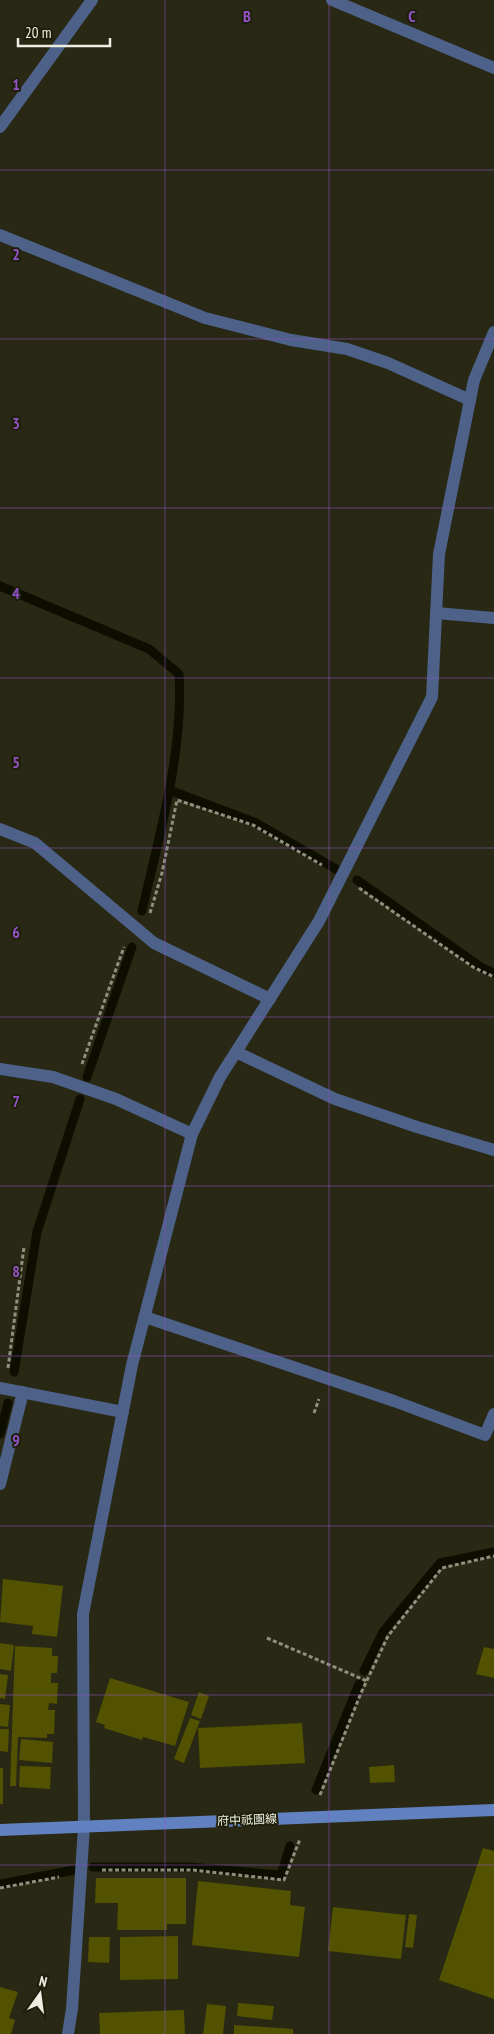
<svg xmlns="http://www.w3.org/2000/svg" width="494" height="2034" viewBox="0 0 494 2034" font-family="'PT Sans Narrow','Noto Sans JP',sans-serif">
  <rect width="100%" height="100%" fill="#282814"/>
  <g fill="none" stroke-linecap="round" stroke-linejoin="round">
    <!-- stream -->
    <g stroke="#0e0e00" stroke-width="9">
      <path d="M0,586l149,63 30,25c5,76 -20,163 -37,237"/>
      <polyline points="169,790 254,822 336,869"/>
      <polyline points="357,880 482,968 494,973"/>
      <polyline points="87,1077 132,947"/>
      <polyline points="14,1372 37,1232 80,1099"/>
      <polyline points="0,1434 8,1403"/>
      <polyline points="364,1671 383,1632 440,1563 494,1552"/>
      <polyline points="316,1790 359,1684"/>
      <polyline points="93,1867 189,1867 281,1875 290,1846"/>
      <polyline points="0,1884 74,1870"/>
    </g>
  </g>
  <!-- building -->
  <g fill="#525200">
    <polygon points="3,1579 63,1586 57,1637 32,1634 33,1626 0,1622"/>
    <polygon points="0,1643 14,1645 11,1671 0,1669"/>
    <polygon points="15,1646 52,1648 52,1656 58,1656 57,1673 51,1673 51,1683 58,1683 57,1704 49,1703 48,1710 55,1710 54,1734 47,1734 47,1738 18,1737 16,1786 10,1786"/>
    <polygon points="484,1647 494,1649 494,1678 476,1674"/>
    <polygon points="0,1674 8,1675 5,1699 0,1698"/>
    <polygon points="110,1678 189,1702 175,1746 143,1737 142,1740 104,1728 105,1725 96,1722"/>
    <polygon points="199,1692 209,1696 201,1719 191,1715"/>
    <polygon points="0,1704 10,1705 8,1727 0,1726"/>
    <polygon points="190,1718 200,1721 184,1763 174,1759"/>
    <polygon points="302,1723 305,1763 200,1768 198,1728"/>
    <polygon points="0,1729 9,1729 8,1752 0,1751"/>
    <polygon points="21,1739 53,1742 52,1763 19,1760"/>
    <polygon points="394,1765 395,1782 370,1783 369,1767"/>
    <polygon points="20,1766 51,1767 50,1789 19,1787"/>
    <rect x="0" y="1768" width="3" height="36"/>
    <polygon points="483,1848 494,1851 494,1999 439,1980"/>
    <polygon points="96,1878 186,1878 186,1924 167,1924 167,1930 117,1930 118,1903 95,1903"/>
    <polygon points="198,1881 291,1891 290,1905 305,1907 299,1957 192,1945"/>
    <polygon points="333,1907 406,1915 401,1959 328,1951"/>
    <polygon points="409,1914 417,1915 413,1948 405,1947"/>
    <polygon points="178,1936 178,1979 120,1980 120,1937"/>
    <polygon points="89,1937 110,1937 109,1963 88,1962"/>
    <polygon points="0,1987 18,1992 9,2018 15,2020 11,2034 0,2034"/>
    <polygon points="238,2003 274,2006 272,2020 237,2016"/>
    <polygon points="207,2004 226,2006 223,2034 203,2034"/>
    <polygon points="184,2010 185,2034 100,2034 99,2013"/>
    <polygon points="234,2025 293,2029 293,2034 234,2034"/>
  </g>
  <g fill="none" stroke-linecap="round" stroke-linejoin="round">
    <!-- path -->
    <g stroke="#8f907f" stroke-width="3" stroke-dasharray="4 2.5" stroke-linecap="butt">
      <polyline points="359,888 473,967 494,977"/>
      <polyline points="150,913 162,873 177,800 253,825 322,865"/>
      <polyline points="82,1064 124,947"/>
      <polyline points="8,1368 24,1247"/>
      <polyline points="314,1413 319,1399"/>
      <polyline points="267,1638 367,1681"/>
      <polyline points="320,1795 361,1693 388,1636 442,1568 494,1556"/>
      <polyline points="102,1870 192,1870 284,1880 300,1839"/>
      <polyline points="0,1888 59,1877"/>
    </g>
    <!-- minor -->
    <g stroke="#4d6189" stroke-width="12">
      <polyline points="332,0 494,68"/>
      <polyline points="0,127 92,0"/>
      <polyline points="0,235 205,318 291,340 347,349 388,363 470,400"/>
      <polyline points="436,613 494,618"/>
      <polyline points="0,829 35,843 154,943 270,999"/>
      <polyline points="236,1052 335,1099 417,1127 494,1150"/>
      <polyline points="0,1069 53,1077 116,1099 192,1134"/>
      <polyline points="145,1317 394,1401 485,1435 494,1414"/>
      <polyline points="0,1388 123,1412"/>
      <polyline points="0,1484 23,1392"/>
      <polyline points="68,2034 72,2009 84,1827 83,1614 132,1365 192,1134 220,1077 319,921 432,697 439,554 474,380 494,332"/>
    </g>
    <!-- secondary -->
    <polyline stroke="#6181c1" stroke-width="12" points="0,1830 494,1810"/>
  </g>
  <!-- grid -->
  <path fill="none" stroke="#9253c6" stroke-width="1" stroke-opacity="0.55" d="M165,0v2034M329,0v2034M0,170h494M0,339h494M0,508h494M0,678h494M0,848h494M0,1017h494M0,1186h494M0,1356h494M0,1526h494M0,1695h494M0,1865h494"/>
  <g text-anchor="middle" stroke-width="4" stroke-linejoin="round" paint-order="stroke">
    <!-- street labels -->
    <g font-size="12" fill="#edeee1" stroke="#1e1f0a">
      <text transform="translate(247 1820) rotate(-2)" y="4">府中祇園線</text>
    </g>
  </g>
  <g font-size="16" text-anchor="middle" font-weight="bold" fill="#9253c6" stroke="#1e1f0a" stroke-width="4" stroke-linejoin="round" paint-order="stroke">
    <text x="247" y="22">B</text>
    <text x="412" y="22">C</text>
    <text x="16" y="90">1</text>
    <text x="16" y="260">2</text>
    <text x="16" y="429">3</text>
    <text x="16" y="599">4</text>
    <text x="16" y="768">5</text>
    <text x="16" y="938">6</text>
    <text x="16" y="1107">7</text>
    <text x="16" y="1277">8</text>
    <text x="16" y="1446">9</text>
  </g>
  <!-- north arrow -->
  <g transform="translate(40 1994) rotate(14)" stroke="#1e1f0a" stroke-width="4" paint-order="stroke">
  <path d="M0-4L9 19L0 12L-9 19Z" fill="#edeee1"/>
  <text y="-8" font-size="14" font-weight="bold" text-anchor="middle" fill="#edeee1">N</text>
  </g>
  <!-- scale -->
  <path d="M18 38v8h92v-8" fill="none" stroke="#edeee1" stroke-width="2.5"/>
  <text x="25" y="38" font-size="15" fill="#edeee1" stroke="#1e1f0a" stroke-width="4" paint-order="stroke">20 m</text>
</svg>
